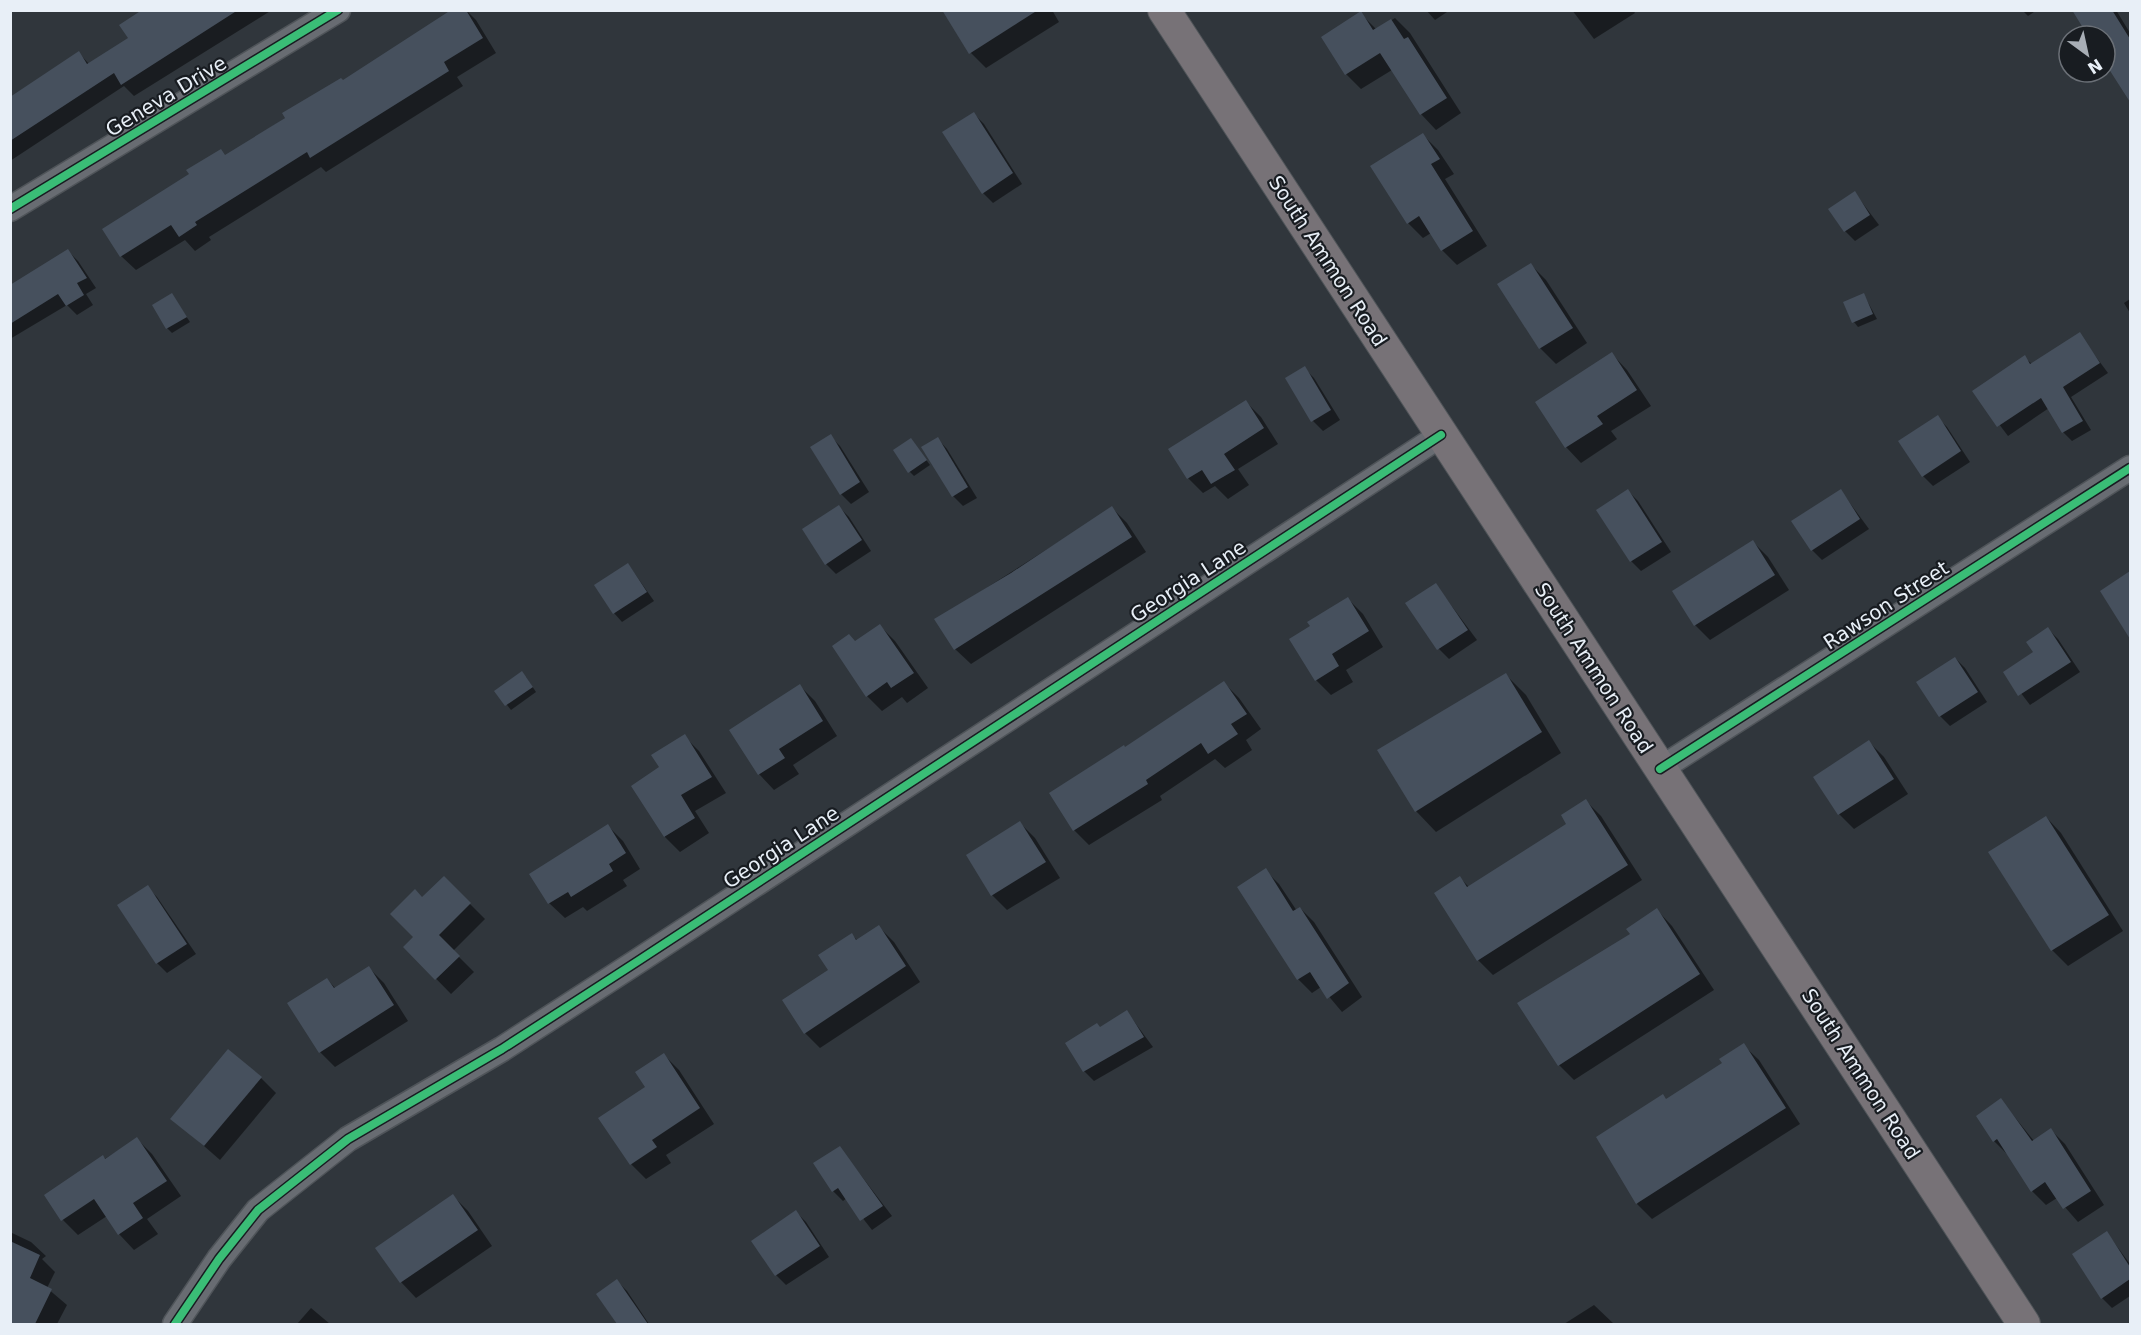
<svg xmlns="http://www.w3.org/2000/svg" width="2141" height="1335" viewBox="0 0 2141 1335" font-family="'DejaVu Sans',sans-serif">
  <rect width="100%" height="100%" fill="#30363c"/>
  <!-- shadow -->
  <g fill="#0007">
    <polygon points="145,10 272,10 134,96 124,86 10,161 10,104 79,53 89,64 130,39"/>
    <polygon points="454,10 466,10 476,20 496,53 457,77 463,86 326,172 321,167 209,237 211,240 195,251 185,240 136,270 121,256 226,156"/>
    <polygon points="944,10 1052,10 1059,22 986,68 971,53"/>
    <polygon points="1426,10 1450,10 1435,20"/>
    <polygon points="1572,10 1633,10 1635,13 1594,39"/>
    <polygon points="2022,10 2037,10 2028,16"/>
    <polygon points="2073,10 2116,10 2130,33 2130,99 2105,60 2105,36 2090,36"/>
    <polygon points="1360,13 1376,29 1395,18 1410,33 1461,113 1436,130 1421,114 1392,70 1361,89 1346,74"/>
    <polygon points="974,114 984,124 1022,184 993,203 983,193"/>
    <polygon points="1423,135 1438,150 1454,174 1445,179 1487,246 1457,265 1442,250 1431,233 1423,238 1408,223"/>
    <polygon points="1855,193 1879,225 1855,241 1845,231"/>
    <polygon points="68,251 78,261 96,288 86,294 93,305 77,315 67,305 10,339 10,286"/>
    <polygon points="1531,265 1546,280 1587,343 1556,364 1540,348 1499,285"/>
    <polygon points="172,295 190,322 172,333 167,328"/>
    <polygon points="1864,295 1877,319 1858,327 1854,322"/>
    <polygon points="2130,299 2130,313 2124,303"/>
    <polygon points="2079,334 2108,373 2071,397 2091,430 2072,441 2063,432 2049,408 2008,436 1974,391 2024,357 2032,364"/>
    <polygon points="1612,354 1627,370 1651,406 1611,431 1617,439 1581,463 1566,447 1537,403"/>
    <polygon points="1304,368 1314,378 1340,420 1323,431 1313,421"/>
    <polygon points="1246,402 1261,417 1278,444 1238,469 1249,485 1228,499 1215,486 1203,493 1188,478"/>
    <polygon points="1937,417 1947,427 1970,462 1933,486 1923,476"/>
    <polygon points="830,436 840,446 869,492 851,504 841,494"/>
    <polygon points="938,439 947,449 977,498 963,506 953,496"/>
    <polygon points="911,440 930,465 914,476 910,472"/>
    <polygon points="1628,491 1638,501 1671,552 1641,571 1631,561 1598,511"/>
    <polygon points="1841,491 1869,529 1822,560 1812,550"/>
    <polygon points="839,507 849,517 871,551 836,574 826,564"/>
    <polygon points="1112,508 1127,523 1146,552 971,664 955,649 936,620"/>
    <polygon points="1753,542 1768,557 1789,590 1710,640 1695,625"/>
    <polygon points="628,564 654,601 622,622 614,613"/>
    <polygon points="2130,573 2130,633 2102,591"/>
    <polygon points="1436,585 1477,640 1449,659 1439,649"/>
    <polygon points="1347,598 1363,614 1383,647 1346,670 1353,682 1331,695 1316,680 1312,627"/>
    <polygon points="880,626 895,641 928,688 907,703 902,697 882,711 867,696 856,642"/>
    <polygon points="2048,629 2058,639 2080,672 2030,705 2005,672 2035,652"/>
    <polygon points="1955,658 1965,668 1987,702 1950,726 1940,716"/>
    <polygon points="1506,675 1526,695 1561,753 1436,832 1416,811"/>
    <polygon points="526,677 536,692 511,710 496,691"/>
    <polygon points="1224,683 1239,698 1261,729 1246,740 1252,750 1225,768 1215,759 1160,796 1162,800 1089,845 1074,830 1125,749"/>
    <polygon points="800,686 815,701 837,736 793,765 799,774 774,790 759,774"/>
    <polygon points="684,736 699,751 726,793 695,811 709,833 680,852 665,837 633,786 661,768"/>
    <polygon points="1869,742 1884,757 1908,794 1854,829 1839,814"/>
    <polygon points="1586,801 1601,816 1642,880 1493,975 1478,960 1460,878 1469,887 1568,824"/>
    <polygon points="2046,817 2061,833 2123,931 2068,966 2052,950 1991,852"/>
    <polygon points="1020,823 1035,838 1060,878 1007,910 992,895"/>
    <polygon points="608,826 623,841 640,869 623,880 627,886 587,911 583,907 565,918 549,903"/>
    <polygon points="1265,870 1279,884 1297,911 1300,908 1314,922 1362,997 1342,1012 1321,987 1312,993 1298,979"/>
    <polygon points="444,878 485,919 453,951 474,972 451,994 405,947 415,937 423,899"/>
    <polygon points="147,887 157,897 196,954 167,973 157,963 119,905"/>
    <polygon points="1657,910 1672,926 1714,990 1574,1080 1559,1065"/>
    <polygon points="879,927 894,942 920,982 820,1048 805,1033 830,971 852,935 858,941"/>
    <polygon points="369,968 384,983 408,1021 335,1067 320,1052 327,979 336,989"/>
    <polygon points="1127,1012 1153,1047 1094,1081 1084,1071"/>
    <polygon points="1743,1045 1759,1060 1800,1124 1652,1219 1637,1204 1724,1063"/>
    <polygon points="664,1055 679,1070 714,1124 666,1155 671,1163 646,1179 631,1164 648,1088"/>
    <polygon points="261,1078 276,1093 220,1160 172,1118"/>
    <polygon points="2001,1100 2034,1141 2051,1130 2065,1144 2104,1205 2078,1222 2057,1198 2046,1205 2032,1191 2009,1156 1994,1141"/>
    <polygon points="137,1139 152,1154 181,1196 147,1219 158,1234 134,1250 119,1234 107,1216 78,1235 63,1220 46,1195"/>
    <polygon points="840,1148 892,1216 872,1230 847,1198 843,1201 833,1191"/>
    <polygon points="453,1196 468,1211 492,1246 416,1298 401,1282 377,1248"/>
    <polygon points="796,1212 806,1222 829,1257 786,1285 776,1275"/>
    <polygon points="10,1232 31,1242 46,1256 42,1259 55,1272 47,1288 67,1305 57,1324 10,1324"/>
    <polygon points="2107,1233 2130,1264 2130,1296 2112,1308 2102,1298"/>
    <polygon points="617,1281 627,1291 649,1324 619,1324 598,1294"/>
    <polygon points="1594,1305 1614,1324 1564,1324"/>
    <polygon points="311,1308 330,1324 297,1324"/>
  </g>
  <!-- building -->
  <g fill="#46505d">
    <polygon points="142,10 238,10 121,85 114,73 10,141 10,97 79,51 87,64 128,38 119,25"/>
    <polygon points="451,10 466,10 483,38 444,62 449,71 310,158 307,152 195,222 197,225 179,237 171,225 120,257 102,229 189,174 186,170 221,149 225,155 285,118 282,113 341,78 343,80"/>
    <polygon points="942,10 1038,10 969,54"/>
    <polygon points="2072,10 2112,10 2130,39 2130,102 2105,63 2105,36 2088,36"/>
    <polygon points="1361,11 1373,30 1391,19 1404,39 1408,37 1447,98 1420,115 1380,53 1345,75 1321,37"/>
    <polygon points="974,112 1013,173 982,194 942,132"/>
    <polygon points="1423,133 1440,159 1431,164 1473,231 1441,251 1419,216 1407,224 1370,166"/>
    <polygon points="1855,191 1870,215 1844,232 1828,209"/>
    <polygon points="68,249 87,278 77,283 84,295 66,306 58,294 10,324 10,285"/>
    <polygon points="1531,263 1573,328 1539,349 1497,284"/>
    <polygon points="172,293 187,317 166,329 152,305"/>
    <polygon points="1864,293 1873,314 1852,323 1843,302"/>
    <polygon points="2080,332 2100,363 2063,387 2083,421 2062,433 2041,398 1997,427 1972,391 2025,355 2030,364"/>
    <polygon points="1612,352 1637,390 1597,416 1603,424 1565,448 1535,402"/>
    <polygon points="1305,366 1331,410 1311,422 1285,378"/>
    <polygon points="1246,400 1264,428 1224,454 1235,470 1211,484 1202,470 1187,479 1168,449"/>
    <polygon points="1938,415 1961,451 1922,477 1898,441"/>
    <polygon points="831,434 860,482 840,495 810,447"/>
    <polygon points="938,437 968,487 952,497 921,447"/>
    <polygon points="911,438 927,460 908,473 893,450"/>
    <polygon points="1628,489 1662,542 1630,562 1596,510"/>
    <polygon points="1841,489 1860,519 1811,551 1791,521"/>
    <polygon points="839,505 862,540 825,565 802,529"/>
    <polygon points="1112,506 1132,537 954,650 934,619 1011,573"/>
    <polygon points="1753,540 1775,575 1694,626 1672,591"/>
    <polygon points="628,563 647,592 613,614 594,585"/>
    <polygon points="2130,571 2130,639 2100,591"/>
    <polygon points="1436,583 1468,630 1437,650 1405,603"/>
    <polygon points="1348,597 1369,631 1332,654 1339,666 1315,681 1289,639 1310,626 1307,622"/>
    <polygon points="880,624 914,673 891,688 887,682 866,697 832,646 849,634 855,641"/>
    <polygon points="2048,627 2071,662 2018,696 2003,672 2033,652 2026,642"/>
    <polygon points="1955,657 1978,692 1939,717 1916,682"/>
    <polygon points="522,671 533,687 505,706 494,691"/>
    <polygon points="1506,673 1542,732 1415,812 1377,750"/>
    <polygon points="1224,681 1247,714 1231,724 1238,734 1208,754 1201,743 1146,780 1148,784 1073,831 1049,793 1124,745 1125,747"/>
    <polygon points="800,684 823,721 779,749 785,758 758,775 729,730"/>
    <polygon points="685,734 712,777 681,795 695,818 664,837 631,786 659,767 651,755"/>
    <polygon points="1869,740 1894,779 1838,815 1813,777"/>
    <polygon points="1586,799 1628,865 1477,961 1434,893 1460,876 1467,887 1566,824 1561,815"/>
    <polygon points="2046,816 2109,915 2051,951 1988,852"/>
    <polygon points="1020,821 1046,862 991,896 966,855"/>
    <polygon points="608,824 626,853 609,864 613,871 571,897 568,892 548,904 529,874"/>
    <polygon points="1266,868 1293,911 1300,907 1349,983 1327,999 1310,972 1297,980 1237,887"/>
    <polygon points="444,876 471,903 439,935 460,956 435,980 403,947 413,937 390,914 415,889 422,897"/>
    <polygon points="148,885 187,944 156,964 117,905"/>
    <polygon points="1657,908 1700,974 1558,1066 1517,1003 1630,934 1626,929"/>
    <polygon points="879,925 906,966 804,1034 782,1000 828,970 818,955 852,933 856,940"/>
    <polygon points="369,966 394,1005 319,1053 287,1003 327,978 334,988"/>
    <polygon points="1127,1010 1144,1037 1083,1072 1065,1043 1097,1023 1100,1027"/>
    <polygon points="1744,1043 1786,1108 1636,1204 1596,1137 1663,1094 1666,1099 1722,1063 1719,1059"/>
    <polygon points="228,1049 262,1077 204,1146 170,1119"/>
    <polygon points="664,1053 700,1108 652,1140 657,1147 630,1165 598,1118 645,1087 635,1072"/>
    <polygon points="2001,1098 2032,1141 2051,1128 2091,1191 2063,1209 2045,1182 2031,1192 1997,1139 1993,1142 1976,1116"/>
    <polygon points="137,1137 167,1181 133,1203 143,1218 118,1235 94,1199 61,1221 44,1195 103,1155 105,1159"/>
    <polygon points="840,1146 883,1206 860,1221 838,1188 832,1192 813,1163"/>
    <polygon points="453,1194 478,1230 400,1283 375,1248"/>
    <polygon points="796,1210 820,1246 775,1276 751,1241"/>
    <polygon points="2107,1231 2130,1267 2130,1279 2101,1299 2072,1254"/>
    <polygon points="10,1241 40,1255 30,1278 52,1289 35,1324 10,1324"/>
    <polygon points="617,1279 648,1324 617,1324 596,1294"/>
  </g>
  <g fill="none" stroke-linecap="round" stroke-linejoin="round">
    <defs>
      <g id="minor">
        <polyline points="10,209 338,10"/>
        <polyline points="1660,769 2130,468"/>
        <polyline points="175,1324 219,1259 258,1210 348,1139 502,1049 638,961 1441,435"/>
      </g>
      <polyline id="major" points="1164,10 2024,1324"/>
    </defs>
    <!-- minor casing -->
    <use href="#minor" stroke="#4f5459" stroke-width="27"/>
    <!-- major casing -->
    <use href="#major" stroke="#4f5459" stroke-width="34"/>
    <!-- minor -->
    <use href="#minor" stroke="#686c72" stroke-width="24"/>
    <!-- major -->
    <use href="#major" stroke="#777277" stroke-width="32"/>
    <defs>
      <g id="cycleway">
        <polyline points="10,209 338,10"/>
        <polyline points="1660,769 2130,468"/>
        <polyline points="175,1324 219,1259 258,1210 348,1139 502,1049 638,961 1441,435"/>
      </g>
    </defs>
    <!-- cycleway casing -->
    <use href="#cycleway" stroke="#181c21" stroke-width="11"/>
    <!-- cycleway -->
    <use href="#cycleway" stroke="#3abd76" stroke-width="8"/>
  </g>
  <g text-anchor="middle" stroke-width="4.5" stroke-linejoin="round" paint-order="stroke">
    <!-- street labels -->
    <g font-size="20" fill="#e8eff7" stroke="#181c21">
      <text transform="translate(166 96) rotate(-31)" y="7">Geneva Drive</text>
      <text transform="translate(1328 261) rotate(57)" y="7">South Ammon Road</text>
      <text transform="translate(1188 581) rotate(-33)" y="7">Georgia Lane</text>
      <text transform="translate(1886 605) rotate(-33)" y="7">Rawson Street</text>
      <text transform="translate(1594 668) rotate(57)" y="7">South Ammon Road</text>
      <text transform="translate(781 847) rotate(-33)" y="7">Georgia Lane</text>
      <text transform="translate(1861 1074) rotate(57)" y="7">South Ammon Road</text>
    </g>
  </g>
  <!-- border -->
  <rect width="2141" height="1335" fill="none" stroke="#e8eff7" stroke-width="24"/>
  <!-- north arrow -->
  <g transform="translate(2087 54) rotate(147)"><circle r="28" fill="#181c21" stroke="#6b7077" stroke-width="1.5"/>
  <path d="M0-4.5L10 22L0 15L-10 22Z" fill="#a8aeb6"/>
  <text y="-9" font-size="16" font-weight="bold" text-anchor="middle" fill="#e8eff7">N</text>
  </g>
</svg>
